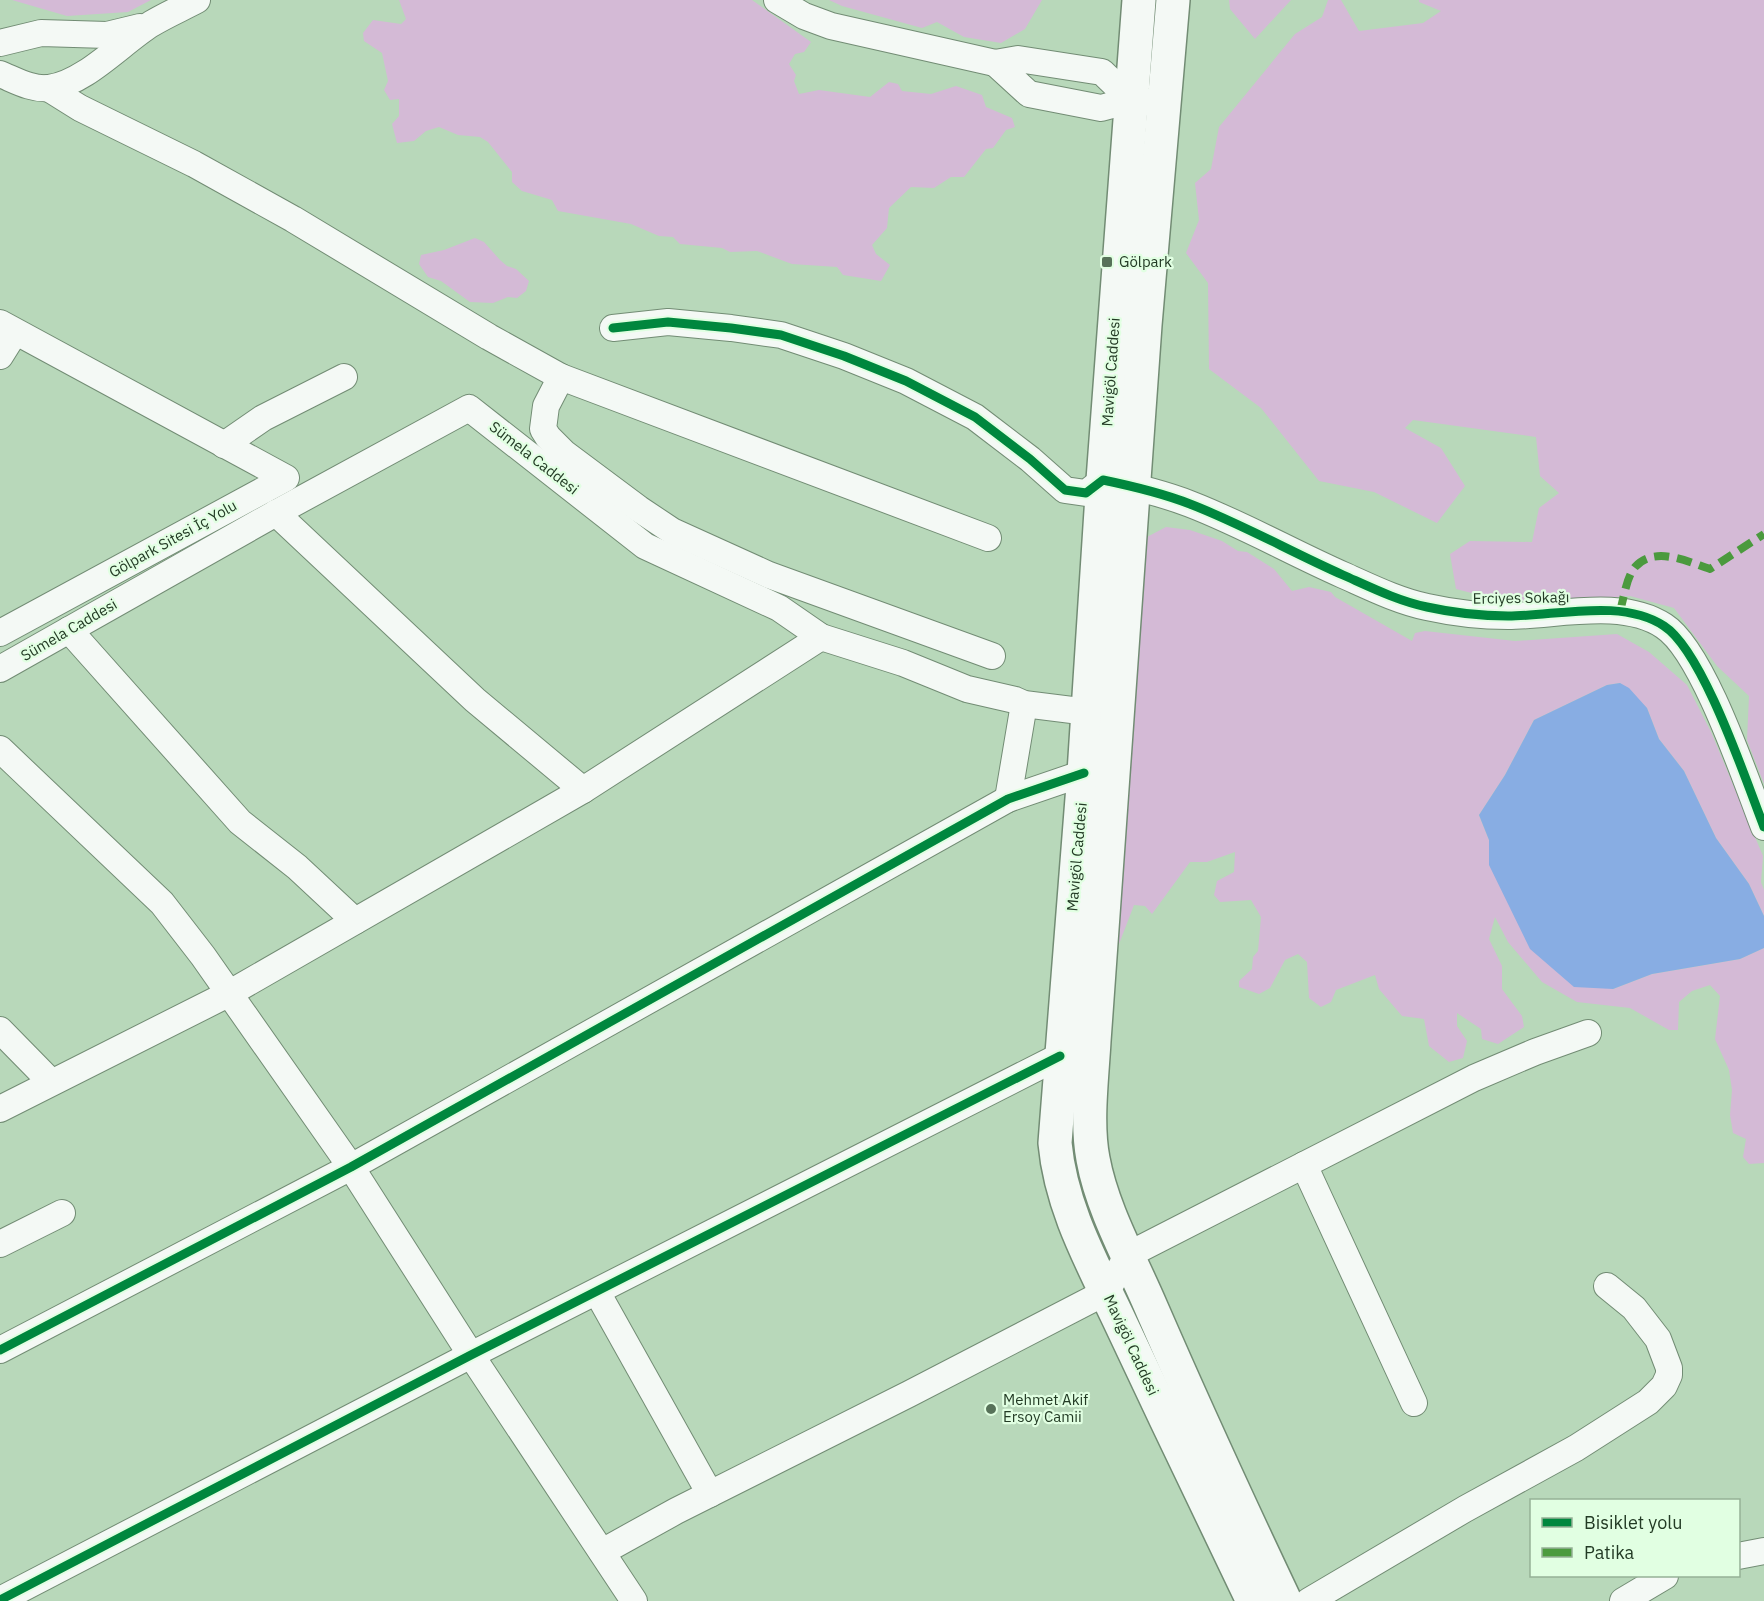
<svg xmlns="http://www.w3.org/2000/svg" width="1764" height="1601" viewBox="0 0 1764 1601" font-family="'IBM Plex Sans',sans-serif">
  <rect width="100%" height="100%" fill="#b8d8ba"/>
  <!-- green -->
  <g fill="#d4bad6">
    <polygon points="12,0 151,0 128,12 67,16"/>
    <polygon points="399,0 752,0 811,42 804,52 795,54 789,64 796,75 794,81 799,94 819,90 870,97 889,82 898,84 902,91 931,94 956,86 982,95 986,107 1012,118 1015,127 1006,130 993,148 986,149 964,177 951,177 934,188 911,187 889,208 887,228 872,245 876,254 890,265 881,281 843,275 837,267 792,264 757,251 730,252 722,248 680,244 673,237 659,236 631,224 558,211 552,200 522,191 512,182 512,172 488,142 480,137 458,135 439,127 426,131 414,141 397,143 392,124 399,116 399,99 390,100 384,90 388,81 382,53 364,41 363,33 373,20 401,24 406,19"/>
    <polygon points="829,0 1042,0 1025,29 1001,43 964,37 937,22 922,28 842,6"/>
    <polygon points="1229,0 1291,0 1255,39 1230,9"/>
    <polygon points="1328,0 1341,0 1359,31 1423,23 1441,11 1419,2 1419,0 1764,0 1764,784 1747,740 1749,696 1717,666 1674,608 1630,596 1518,605 1456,589 1450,554 1470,541 1532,542 1539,508 1559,493 1540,476 1536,437 1413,420 1405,428 1441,448 1465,486 1437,523 1374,492 1319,481 1261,408 1209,369 1208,283 1186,253 1199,220 1195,183 1211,169 1219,127 1295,34 1322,17"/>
    <polygon points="475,238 484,242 500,260 507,266 516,269 529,281 526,291 517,298 508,297 493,303 470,302 441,281 428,277 419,264 421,255 444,250"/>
    <polygon points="1166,527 1190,530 1222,541 1238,551 1247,552 1274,569 1292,591 1309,587 1331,592 1335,597 1412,641 1415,633 1425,631 1515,641 1617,634 1649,652 1687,685 1711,732 1763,856 1761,882 1764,890 1764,916 1749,884 1716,838 1684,771 1659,739 1647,708 1620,683 1607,685 1534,720 1505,775 1479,815 1489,840 1489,865 1613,989 1652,974 1740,959 1764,948 1764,1163 1749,1164 1743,1157 1746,1139 1733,1133 1730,1115 1732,1090 1729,1070 1715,1039 1720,996 1710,985 1692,991 1679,1002 1678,1030 1669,1030 1630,1008 1577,1002 1542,982 1508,942 1495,917 1489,939 1502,966 1502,989 1522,1016 1524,1027 1498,1044 1482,1039 1481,1029 1457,1013 1457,1026 1467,1041 1463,1058 1449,1062 1429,1046 1424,1019 1402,1016 1379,989 1375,975 1336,990 1331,1002 1321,1007 1309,998 1307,962 1298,954 1285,960 1270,988 1259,994 1239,987 1239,981 1252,969 1253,957 1258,951 1261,917 1251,900 1220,902 1214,895 1217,881 1234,872 1235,852 1207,862 1190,862 1152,914 1145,906 1134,905 1119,944 1113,933 1124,864 1121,849 1128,806 1123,796 1145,538"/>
  </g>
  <!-- water -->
  <polygon fill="#88ade3" points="1620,683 1629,688 1647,708 1659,739 1684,771 1716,838 1749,884 1764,916 1764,948 1740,959 1652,974 1613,989 1574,987 1530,949 1489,865 1489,840 1479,815 1505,775 1534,720 1607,685"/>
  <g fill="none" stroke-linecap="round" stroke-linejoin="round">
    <defs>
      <g id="minor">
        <polyline points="777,0 804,16 831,26 995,63"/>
        <polyline points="0,43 41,33 107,35 140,27"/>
        <path d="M0,74c15,6 32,16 49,14 36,-5 72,-45 102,-64 15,-9 31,-16 46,-24"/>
        <polyline points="48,88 80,108 194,164 293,219 489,337 561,377 988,538"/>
        <polyline points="1131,100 1102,72 1018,59 995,63 1029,94 1101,108 1131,100 1149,102"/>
        <polyline points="0,323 286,478 0,633"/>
        <path d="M613,328l55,-6 63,6 50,7 63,21 62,25 69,36 55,42 35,31 21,3 17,-13c29,6 59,13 87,24 52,20 101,48 153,71 27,12 55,26 84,32 27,6 54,9 81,9 48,0 114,-18 156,10 39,25 82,155 100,201"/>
        <polyline points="0,356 15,332"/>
        <polyline points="561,377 546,406 543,429 548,437 564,453 639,509 672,531 769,575 992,656"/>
        <polyline points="224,445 263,418 344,377"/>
        <polyline points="276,513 475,700 583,790"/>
        <polyline points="69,630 240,822 297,867 355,921"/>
        <polyline points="0,669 276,513 469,408 645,546 779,608 821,637 903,663 967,689 1015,700 1024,704 1088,712"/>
        <polyline points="0,749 162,903 203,956 351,1167 471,1355 634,1601"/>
        <polyline points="1008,799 1024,704"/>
        <polyline points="0,1030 51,1082"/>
        <polyline points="0,1109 230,993 583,790 821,637"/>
        <polyline points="1304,1165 1414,1403"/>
        <polyline points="0,1244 62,1213"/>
        <polyline points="597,1292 710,1494"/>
        <polyline points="0,1350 351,1167 1008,799 1084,773"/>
        <polyline points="602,1552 676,1511 909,1394 1106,1292 1128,1255 1474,1078 1535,1052 1588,1033"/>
        <polyline points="1738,1556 1764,1551"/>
        <polyline points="0,1600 471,1355 1060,1056"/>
        <polyline points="1309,1601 1465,1509 1576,1448 1648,1402 1664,1386 1669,1375 1669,1368 1658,1339 1634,1308 1607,1286"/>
        <polyline points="1623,1601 1665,1576"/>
      </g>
      <g id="major">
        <path d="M1139,0l-36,480 -19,293 -29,370c6,66 39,123 67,183 43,92 87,183 131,275"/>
        <path d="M1173,0l-28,325 -51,716c-2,37 -8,82 -1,118 9,50 38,101 58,148 43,99 88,197 134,294"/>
      </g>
    </defs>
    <!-- minor casing -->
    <use href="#minor" stroke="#728c74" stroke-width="28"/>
    <!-- major casing -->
    <use href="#major" stroke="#728c74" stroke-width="36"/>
    <!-- minor -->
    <use href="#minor" stroke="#f4f9f5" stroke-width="26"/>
    <!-- major -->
    <use href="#major" stroke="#f4f9f5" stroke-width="33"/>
    <!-- quiet -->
    <path stroke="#4b9a3e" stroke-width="8" stroke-dasharray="15 8" stroke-linecap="butt" d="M1620,611c4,-13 6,-33 15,-44 20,-22 53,-5 75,2l54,-35"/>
    <defs>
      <g id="cycleway">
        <path d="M613,328l55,-6 63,6 50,7 63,21 62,25 69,36 55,42 35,31 21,3 17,-13c29,6 59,13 87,24 52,20 101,48 153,71 27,12 55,26 84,32 27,6 54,9 81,9 48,0 114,-18 156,10 39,25 82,155 100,201"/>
        <polyline points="0,1350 351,1167 1008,799 1084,773"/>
        <polyline points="0,1600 471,1355 1060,1056"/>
      </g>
    </defs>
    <!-- cycleway casing -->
    <use href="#cycleway" stroke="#e1ffe2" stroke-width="13"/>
    <!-- cycleway -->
    <use href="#cycleway" stroke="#00873e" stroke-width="9"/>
  </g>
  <!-- markers -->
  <g fill="#577259" stroke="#e1ffe2" stroke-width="2">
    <rect x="1101" y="256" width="12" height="12" rx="3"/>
    <circle cx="991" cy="1409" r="6"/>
  </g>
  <g text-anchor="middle" stroke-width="4.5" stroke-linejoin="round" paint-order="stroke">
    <!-- poi labels -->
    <g font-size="15" fill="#233b25" stroke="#e1ffe2" text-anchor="start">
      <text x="1119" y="267">Gölpark</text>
      <text x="1003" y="1405">Mehmet Akif<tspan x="1003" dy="17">Ersoy Camii</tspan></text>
    </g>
    <!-- street labels -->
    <g font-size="15" fill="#233b25" stroke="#e1ffe2">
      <text transform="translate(1111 372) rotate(-86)" y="5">Mavigöl Caddesi</text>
      <text transform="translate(534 458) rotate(38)" y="5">Sümela Caddesi</text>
      <text transform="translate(173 539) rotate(-29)" y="5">Gölpark Sitesi İç Yolu</text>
      <text transform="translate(1521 598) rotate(-1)" y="5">Erciyes Sokağı</text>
      <text transform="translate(69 630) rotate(-30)" y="5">Sümela Caddesi</text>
      <text transform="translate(1077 857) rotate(-85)" y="5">Mavigöl Caddesi</text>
      <text transform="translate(1131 1345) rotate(65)" y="5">Mavigöl Caddesi</text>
    </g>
  </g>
  <!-- legend -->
  <rect x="1530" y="1499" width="210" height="78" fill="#e1ffe2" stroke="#95b196" stroke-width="1.5"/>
  <rect x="1542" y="1518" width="30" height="9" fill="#00873e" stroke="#95b196" stroke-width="1.5"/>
  <text x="1584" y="1529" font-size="18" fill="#233b25">Bisiklet yolu</text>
  <rect x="1542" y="1548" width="30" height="9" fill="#4b9a3e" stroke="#95b196" stroke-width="1.5"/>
  <text x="1584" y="1559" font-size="18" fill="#233b25">Patika</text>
</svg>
